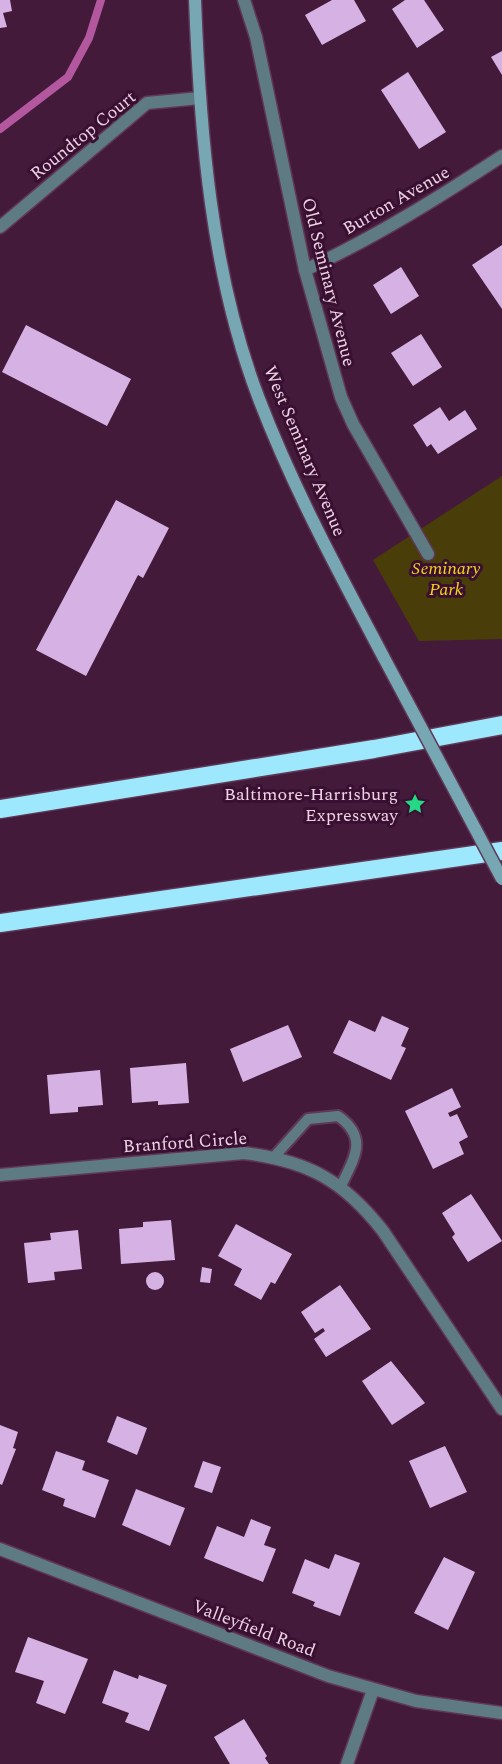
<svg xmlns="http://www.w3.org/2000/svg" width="502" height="1764" viewBox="0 0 502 1764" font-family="Spectral,serif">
  <rect width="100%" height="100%" fill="#441a3b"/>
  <!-- green -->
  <polygon fill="#493e0a" points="502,476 502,639 419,641 373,560"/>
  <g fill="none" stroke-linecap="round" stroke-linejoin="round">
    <!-- stream -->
    <polyline stroke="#b3579e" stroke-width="8" points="0,129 68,77 89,38 101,0"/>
  </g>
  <!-- building -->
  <g fill="#d6b2e4">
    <polygon points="0,0 10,0 12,11 3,13 7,27 0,28"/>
    <polygon points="332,0 354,0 366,21 322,45 305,15"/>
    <polygon points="405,0 424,0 444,30 417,48 392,9"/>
    <polygon points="502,51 502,75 491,57"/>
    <polygon points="408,72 446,132 419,149 381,90"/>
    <polygon points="502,245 502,309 472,265"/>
    <polygon points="401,267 419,296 391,314 373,285"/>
    <polygon points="26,325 131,379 107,426 2,372"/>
    <polygon points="421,334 442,367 413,386 391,353"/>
    <polygon points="440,407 449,421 465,410 477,429 438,454 431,444 427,447 413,425"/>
    <polygon points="116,500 169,528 143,578 138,575 86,676 36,650"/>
    <polygon points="382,1016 409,1028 401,1046 406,1048 391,1080 333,1053 349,1020 375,1032"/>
    <polygon points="288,1025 302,1057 243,1082 230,1049"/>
    <polygon points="186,1063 189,1103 158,1105 158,1101 132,1103 130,1068"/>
    <polygon points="100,1070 103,1105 78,1107 78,1112 50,1114 47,1075"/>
    <polygon points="452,1088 461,1107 448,1113 450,1117 457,1114 468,1137 459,1142 464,1154 433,1169 405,1111"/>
    <polygon points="471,1194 502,1241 468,1262 452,1237 455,1234 442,1213"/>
    <polygon points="171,1220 175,1260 121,1264 119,1229 143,1227 143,1222"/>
    <polygon points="236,1224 292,1254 275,1284 271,1282 261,1300 234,1285 242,1269 218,1256"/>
    <polygon points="78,1230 82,1269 54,1272 55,1280 28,1283 24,1243 51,1240 50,1233"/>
    <polygon points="202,1267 212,1269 210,1283 200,1282"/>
    <circle cx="155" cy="1281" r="9"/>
    <polygon points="340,1285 371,1329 326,1357 314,1339 325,1331 323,1328 315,1333 301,1312"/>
    <polygon points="391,1361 425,1403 392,1425 362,1381"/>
    <polygon points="117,1416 147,1428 137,1455 107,1442"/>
    <polygon points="0,1425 18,1432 13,1448 16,1449 2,1485 0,1484"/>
    <polygon points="445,1446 467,1492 430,1508 409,1461"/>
    <polygon points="56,1451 85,1461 82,1470 109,1480 95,1518 63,1506 65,1499 42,1490"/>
    <polygon points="203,1461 221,1467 212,1493 194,1487"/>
    <polygon points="136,1489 185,1508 170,1546 122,1525"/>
    <polygon points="251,1519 271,1527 264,1545 276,1549 263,1582 204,1558 217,1526 244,1537"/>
    <polygon points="335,1554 360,1563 340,1616 313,1606 315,1602 292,1593 305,1559 329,1569"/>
    <polygon points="444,1557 475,1572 448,1630 414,1613"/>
    <polygon points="28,1637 88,1659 65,1714 36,1703 44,1681 15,1672"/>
    <polygon points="114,1670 138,1679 139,1675 167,1685 149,1731 125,1722 129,1713 102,1703"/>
    <polygon points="244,1719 267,1756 265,1758 269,1764 230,1764 214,1737"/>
  </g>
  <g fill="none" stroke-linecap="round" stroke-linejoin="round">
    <defs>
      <path id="lane" d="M274,1157l34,-38 30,-3c31,22 16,42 3,70"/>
      <g id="street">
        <polyline points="244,0 256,37 305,270 341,397 353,424 428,554"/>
        <polyline points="0,227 147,103 200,98"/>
        <path d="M305,270c69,-32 133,-72 197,-114"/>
        <path d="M0,1175l244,-22c64,8 99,27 139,78l119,178"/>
        <polyline points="0,1549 328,1676 416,1701 502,1713"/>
        <polyline points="347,1764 373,1690"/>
      </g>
      <path id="secondary" d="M195,0c5,133 16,274 64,399 34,89 80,174 125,259"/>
      <g id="highway">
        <polyline points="0,809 374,749 502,725"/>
        <polyline points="0,923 502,851"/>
      </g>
    </defs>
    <!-- lane casing -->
    <use href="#lane" stroke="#5f3856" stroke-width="14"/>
    <!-- street casing -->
    <use href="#street" stroke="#5f3856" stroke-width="15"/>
    <!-- secondary casing -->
    <use href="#secondary" stroke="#5f3856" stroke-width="15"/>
    <!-- highway casing -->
    <use href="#highway" stroke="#5f3856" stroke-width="21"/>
    <!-- lane -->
    <use href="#lane" stroke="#5e7b83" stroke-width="10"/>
    <!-- street -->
    <use href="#street" stroke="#5e7b83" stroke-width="12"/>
    <!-- secondary -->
    <use href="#secondary" stroke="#78a7b4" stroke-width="12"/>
    <!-- highway -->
    <use href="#highway" stroke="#9de8fc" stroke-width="18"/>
    <defs>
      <polyline id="secondary-bridge" points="384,658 502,879"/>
    </defs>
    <!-- secondary-bridge casing -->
    <use href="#secondary-bridge" stroke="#5f3856" stroke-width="15" stroke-linecap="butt"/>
    <!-- secondary-bridge -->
    <use href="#secondary-bridge" stroke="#78a7b4" stroke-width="12"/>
  </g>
  <!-- icons -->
  <defs>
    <symbol id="sight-bare" viewBox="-9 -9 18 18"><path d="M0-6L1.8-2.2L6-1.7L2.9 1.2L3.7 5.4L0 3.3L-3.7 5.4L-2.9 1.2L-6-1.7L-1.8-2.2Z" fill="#24d886" stroke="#391031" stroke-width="2.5" paint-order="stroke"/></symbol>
  </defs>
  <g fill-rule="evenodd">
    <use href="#sight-bare" x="400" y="789" width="30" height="30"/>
  </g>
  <g text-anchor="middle" stroke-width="6" stroke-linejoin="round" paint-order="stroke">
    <!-- street labels -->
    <g font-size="18" fill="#eed3e6" stroke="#391031">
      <text transform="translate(83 135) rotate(-39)" y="6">Roundtop Court</text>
      <text transform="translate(396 200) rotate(-30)" y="6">Burton Avenue</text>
      <text transform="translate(329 282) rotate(76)" y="6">Old Seminary Avenue</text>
      <text transform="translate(305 451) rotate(67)" y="6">West Seminary Avenue</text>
      <text transform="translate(185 1142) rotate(-4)" y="6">Branford Circle</text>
      <text transform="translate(254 1628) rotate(21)" y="6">Valleyfield Road</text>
    </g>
    <!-- park labels -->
    <g font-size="18" font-style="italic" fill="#f9d517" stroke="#391031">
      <text x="446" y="574">Seminary<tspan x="446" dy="21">Park</tspan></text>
    </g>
    <!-- poi labels -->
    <g font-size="18" fill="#eed3e6" stroke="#391031" text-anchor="end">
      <text x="398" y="800">Baltimore-Harrisburg<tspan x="398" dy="21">Expressway</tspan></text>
    </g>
  </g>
</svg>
